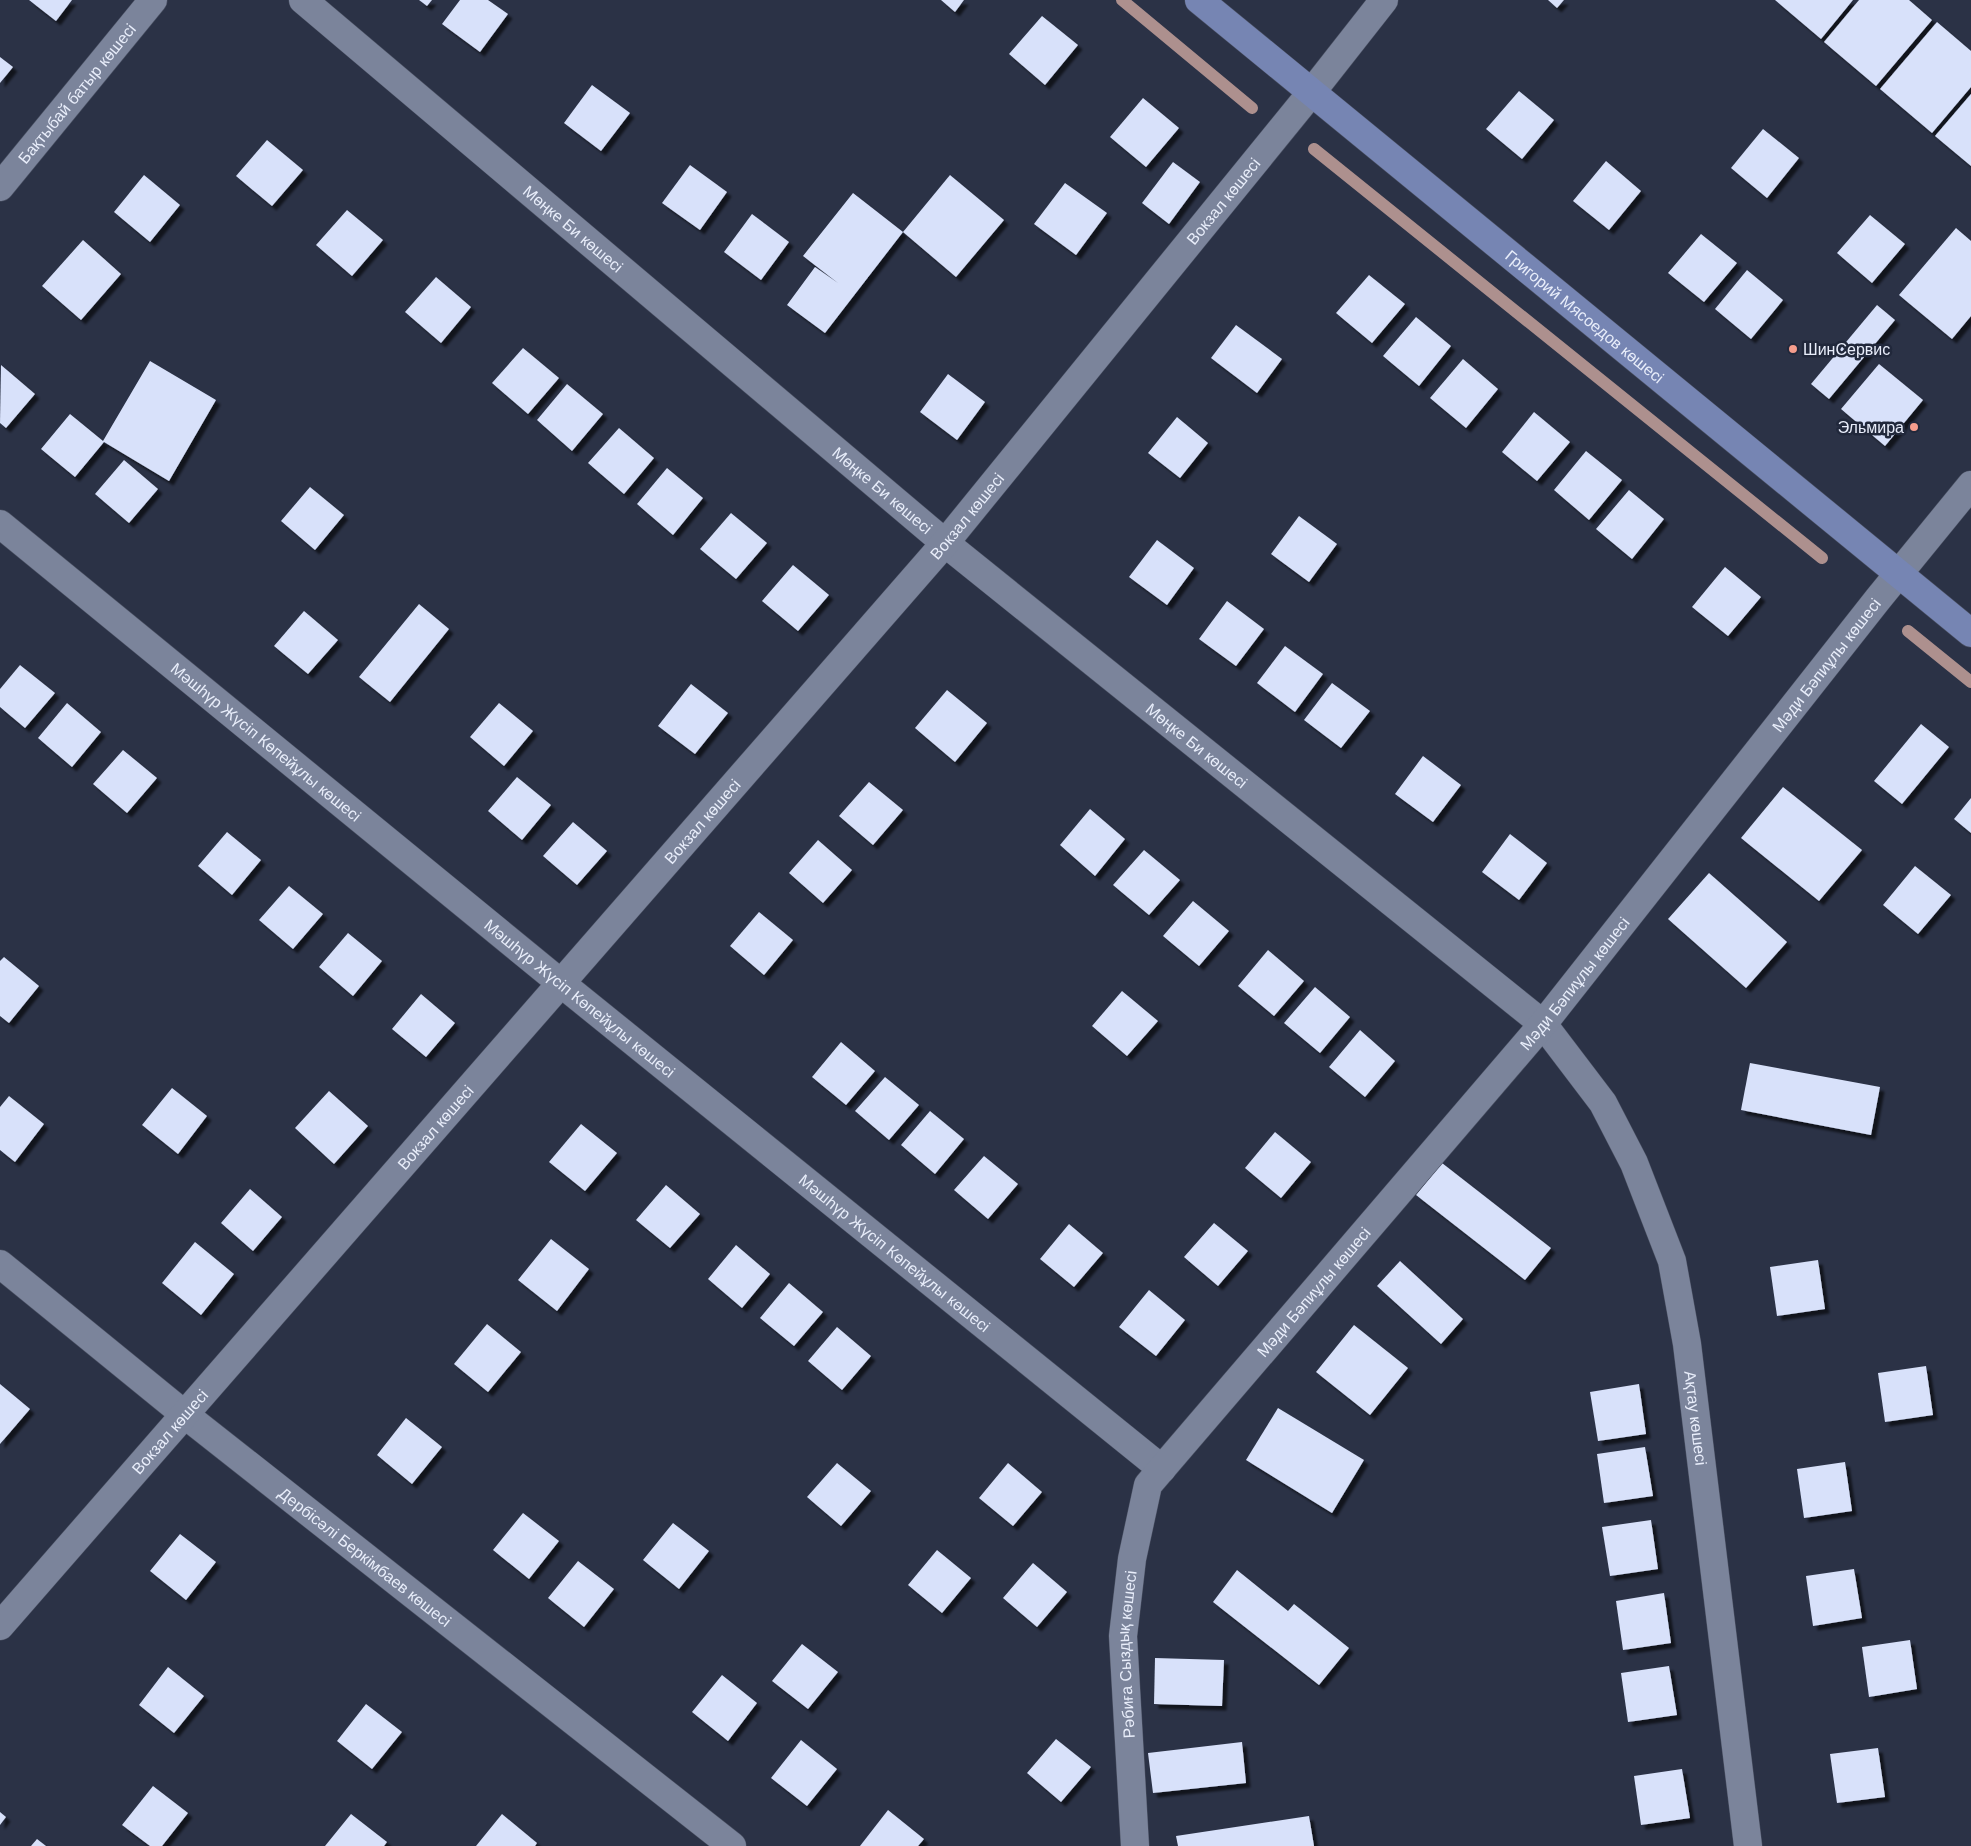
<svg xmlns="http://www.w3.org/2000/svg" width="1971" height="1846" viewBox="0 0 1971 1846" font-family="Arial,sans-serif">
  <defs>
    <filter id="shadow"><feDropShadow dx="4.5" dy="4.5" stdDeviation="1" flood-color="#0009"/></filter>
  </defs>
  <rect width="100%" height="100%" fill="#2b3246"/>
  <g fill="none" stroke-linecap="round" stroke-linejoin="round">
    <!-- stream -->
    <g stroke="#ad908e" stroke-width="12">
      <polyline points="1122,0 1252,108"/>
      <polyline points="1314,149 1822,558"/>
      <polyline points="1908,631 1971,682"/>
    </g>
  </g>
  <!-- building -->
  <g fill="#d8e1fa" filter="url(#shadow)">
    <polygon points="29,0 72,0 56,21"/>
    <polygon points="419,0 432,0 427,6"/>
    <polygon points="460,0 488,0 508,14 480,52 442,24"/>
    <polygon points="941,0 964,0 955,12"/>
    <polygon points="1548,0 1564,0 1557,8"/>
    <polygon points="1775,0 1853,0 1821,39"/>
    <polygon points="1859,0 1909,0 1932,20 1876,86 1824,42"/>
    <polygon points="1042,16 1078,45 1045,85 1009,54"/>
    <polygon points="1937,22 1971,51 1971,87 1932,133 1880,89"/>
    <polygon points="0,57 13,67 0,83"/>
    <polygon points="592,85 630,113 601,151 564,123"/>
    <polygon points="1519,91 1554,120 1522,159 1486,129"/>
    <polygon points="1971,94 1971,166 1935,136"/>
    <polygon points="1143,98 1179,128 1146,167 1110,137"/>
    <polygon points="1763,129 1799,158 1767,198 1731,168"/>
    <polygon points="267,140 303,170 272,206 236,176"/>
    <polygon points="1606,161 1641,191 1609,230 1573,201"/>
    <polygon points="1173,162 1200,182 1169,224 1142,203"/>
    <polygon points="690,165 727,192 700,230 662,203"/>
    <polygon points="144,175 180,205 150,242 114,212"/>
    <polygon points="950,175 1004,220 956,277 903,232"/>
    <polygon points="1065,183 1107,213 1076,255 1034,224"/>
    <polygon points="853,193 903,232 825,333 787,305 815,267 838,283 803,256"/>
    <polygon points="347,210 383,240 352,276 316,245"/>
    <polygon points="752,214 789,242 761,280 724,252"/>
    <polygon points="1870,215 1905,244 1872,283 1837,253"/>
    <polygon points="1956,228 1971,241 1971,316 1952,339 1899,295"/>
    <polygon points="1701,234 1737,263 1704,302 1668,273"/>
    <polygon points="83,240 121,274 81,320 42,286"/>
    <polygon points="1747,270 1783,300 1751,339 1715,309"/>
    <polygon points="1369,275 1405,304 1372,343 1336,313"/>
    <polygon points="436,277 471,307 441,343 405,312"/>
    <polygon points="1877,305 1895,320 1829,399 1811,384"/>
    <polygon points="1416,317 1451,346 1419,386 1383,356"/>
    <polygon points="1236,325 1282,359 1257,393 1211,358"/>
    <polygon points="523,348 559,378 528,414 492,383"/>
    <polygon points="1463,359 1498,389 1466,428 1430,398"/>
    <polygon points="150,361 216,400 169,481 104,442 75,477 41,449 70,414 103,441"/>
    <polygon points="1879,364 1923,400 1885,446 1841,409"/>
    <polygon points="1,365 35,394 6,428 0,423"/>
    <polygon points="948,374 985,402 957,440 920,412"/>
    <polygon points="567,384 603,414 572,451 537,420"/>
    <polygon points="1534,412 1570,442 1537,481 1502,452"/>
    <polygon points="1177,417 1208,443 1180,478 1148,453"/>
    <polygon points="619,428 654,458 624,494 588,463"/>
    <polygon points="1586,451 1622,480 1589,520 1554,490"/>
    <polygon points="124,460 158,489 129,523 95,494"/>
    <polygon points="667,468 703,498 673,535 637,504"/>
    <polygon points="310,487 344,515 315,550 281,521"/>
    <polygon points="1629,490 1664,519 1632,559 1596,529"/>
    <polygon points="731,513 767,543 736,579 700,549"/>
    <polygon points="1299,516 1337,544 1309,582 1271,554"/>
    <polygon points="1157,540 1194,568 1167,605 1129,577"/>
    <polygon points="793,565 829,595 798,631 762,601"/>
    <polygon points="1725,567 1761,597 1728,636 1692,607"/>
    <polygon points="1227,601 1264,629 1236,666 1199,639"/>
    <polygon points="419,604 449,629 390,702 359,677"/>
    <polygon points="304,611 338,640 308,674 274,646"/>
    <polygon points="1285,646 1323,674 1295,712 1257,683"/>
    <polygon points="20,665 55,693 25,728 0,707 0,689"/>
    <polygon points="1332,683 1370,711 1341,748 1304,720"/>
    <polygon points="691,684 728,713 695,754 658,726"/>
    <polygon points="947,690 987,723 955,762 915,728"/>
    <polygon points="67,703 101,732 72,767 38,738"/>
    <polygon points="499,703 533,731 504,766 470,737"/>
    <polygon points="1921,724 1949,747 1902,804 1874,781"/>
    <polygon points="123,750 157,778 127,813 93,784"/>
    <polygon points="1423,756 1461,785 1433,822 1395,794"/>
    <polygon points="517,777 551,805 522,840 488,811"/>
    <polygon points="869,782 903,810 873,845 839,816"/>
    <polygon points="1783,787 1862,850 1819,901 1741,838"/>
    <polygon points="1971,798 1971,833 1954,819"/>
    <polygon points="1090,809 1125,839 1095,876 1060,845"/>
    <polygon points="573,822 607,851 577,885 543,856"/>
    <polygon points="227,832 261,860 232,895 198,866"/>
    <polygon points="1510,834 1547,863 1519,900 1482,872"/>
    <polygon points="818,840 852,870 823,903 789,873"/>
    <polygon points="1144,850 1180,880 1149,915 1113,885"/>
    <polygon points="1915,866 1951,895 1918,934 1883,905"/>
    <polygon points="1709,873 1787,942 1746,988 1668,919"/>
    <polygon points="289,886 323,914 293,949 259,920"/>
    <polygon points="1193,901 1229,931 1199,966 1163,936"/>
    <polygon points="759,912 793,940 764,975 730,946"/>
    <polygon points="348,933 382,961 353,996 319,967"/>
    <polygon points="1268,950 1304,981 1274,1016 1238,986"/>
    <polygon points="4,957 39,986 9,1023 0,1016 0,961"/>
    <polygon points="1315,987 1350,1017 1320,1053 1284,1023"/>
    <polygon points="1122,991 1158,1021 1127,1056 1092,1026"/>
    <polygon points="421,994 455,1023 426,1057 392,1029"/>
    <polygon points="1360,1030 1395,1061 1365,1097 1329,1067"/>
    <polygon points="841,1042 875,1071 846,1105 812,1077"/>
    <polygon points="1750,1063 1880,1087 1871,1135 1741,1110"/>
    <polygon points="885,1077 919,1105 889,1140 855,1111"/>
    <polygon points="172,1088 207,1116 178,1154 142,1125"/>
    <polygon points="329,1091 368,1126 334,1164 295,1128"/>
    <polygon points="9,1096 44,1124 15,1162 0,1150 0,1107"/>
    <polygon points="930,1111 964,1139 935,1174 901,1145"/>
    <polygon points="581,1124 617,1153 585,1191 549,1162"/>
    <polygon points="1275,1132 1311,1162 1281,1198 1245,1168"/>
    <polygon points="984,1156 1018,1184 988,1219 954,1190"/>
    <polygon points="1442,1163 1551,1248 1525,1280 1416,1195"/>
    <polygon points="666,1185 700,1214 670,1248 636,1220"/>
    <polygon points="250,1189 282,1217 253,1251 221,1223"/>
    <polygon points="1214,1223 1248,1251 1218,1286 1184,1257"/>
    <polygon points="1069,1224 1103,1253 1074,1287 1040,1259"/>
    <polygon points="551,1239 589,1269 557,1311 518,1280"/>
    <polygon points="195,1242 234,1274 201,1315 162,1283"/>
    <polygon points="736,1245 770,1274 742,1308 708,1279"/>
    <polygon points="1818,1260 1825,1309 1777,1316 1770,1267"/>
    <polygon points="1400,1261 1463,1319 1441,1344 1377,1286"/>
    <polygon points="789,1283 823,1312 794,1346 760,1318"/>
    <polygon points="1149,1290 1185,1320 1156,1356 1119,1327"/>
    <polygon points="487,1324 521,1352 488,1392 454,1364"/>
    <polygon points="1354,1325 1408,1368 1370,1415 1316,1372"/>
    <polygon points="837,1327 871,1356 842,1390 808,1361"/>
    <polygon points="1926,1366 1933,1415 1885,1422 1878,1373"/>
    <polygon points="0,1384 30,1409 0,1444"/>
    <polygon points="1639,1384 1646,1434 1598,1441 1590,1392"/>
    <polygon points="1278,1408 1364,1460 1332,1513 1246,1460"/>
    <polygon points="406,1418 442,1447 412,1484 377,1455"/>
    <polygon points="1645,1447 1653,1496 1604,1503 1597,1454"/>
    <polygon points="1845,1462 1852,1511 1804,1518 1797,1469"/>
    <polygon points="837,1463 871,1491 841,1526 807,1497"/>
    <polygon points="1008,1463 1042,1492 1013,1526 979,1498"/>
    <polygon points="523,1513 559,1541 529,1579 493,1550"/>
    <polygon points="1651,1520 1658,1569 1610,1576 1602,1527"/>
    <polygon points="673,1523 709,1551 679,1589 643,1560"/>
    <polygon points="180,1534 216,1562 186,1600 150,1571"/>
    <polygon points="937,1550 971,1578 942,1613 908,1585"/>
    <polygon points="578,1561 614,1589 584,1627 548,1598"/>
    <polygon points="1033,1563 1067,1592 1037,1627 1003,1598"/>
    <polygon points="1854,1569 1862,1618 1813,1626 1806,1576"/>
    <polygon points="1237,1570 1288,1611 1294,1604 1349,1648 1319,1685 1213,1602"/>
    <polygon points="1664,1593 1671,1643 1623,1650 1616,1601"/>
    <polygon points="1910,1640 1917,1689 1869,1697 1862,1647"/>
    <polygon points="802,1644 838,1672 808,1709 772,1681"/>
    <polygon points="1155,1658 1224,1660 1222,1706 1154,1704"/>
    <polygon points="1669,1666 1677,1715 1628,1722 1621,1673"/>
    <polygon points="168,1667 204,1696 174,1733 139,1705"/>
    <polygon points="722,1675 757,1703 728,1741 692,1712"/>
    <polygon points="366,1704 402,1732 372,1769 337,1741"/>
    <polygon points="1056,1739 1091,1767 1061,1802 1027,1773"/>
    <polygon points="801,1740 837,1769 807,1806 771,1778"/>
    <polygon points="1242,1742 1246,1783 1153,1793 1148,1753"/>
    <polygon points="1878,1748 1885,1797 1837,1803 1830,1754"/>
    <polygon points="1682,1769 1690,1818 1641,1825 1634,1776"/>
    <polygon points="153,1786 188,1813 162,1846 150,1846 122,1825"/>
    <polygon points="888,1810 924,1839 918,1846 860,1846"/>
    <polygon points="0,1812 6,1817 0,1825"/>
    <polygon points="351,1814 387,1842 384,1846 325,1846"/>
    <polygon points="502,1814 537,1843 535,1846 476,1846"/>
    <polygon points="1309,1816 1314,1846 1178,1846 1176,1836"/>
    <polygon points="37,1839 46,1846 31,1846"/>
  </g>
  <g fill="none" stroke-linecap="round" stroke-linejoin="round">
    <defs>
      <g id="minor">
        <path id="s1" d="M303,0l642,543 598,481 60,79 31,60 38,98 15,83 61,502"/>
        <path id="s2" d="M0,187l153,-187"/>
        <path id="s3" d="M0,524l562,460 600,485"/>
        <path id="s4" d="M0,1264l184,150 548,432"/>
        <path id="s5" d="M0,1626l945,-1083 366,-450 73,-93"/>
        <path id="s6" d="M1135,1846l-12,-210 9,-77 16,-74 395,-461 335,-425 93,-114"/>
      </g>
      <g id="secondary">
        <path id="s7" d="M1199,0l772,633"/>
      </g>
    </defs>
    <!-- minor casing -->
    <use href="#minor" stroke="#4a5062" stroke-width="29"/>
    <!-- secondary casing -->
    <use href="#secondary" stroke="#4a5062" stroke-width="29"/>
    <!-- minor -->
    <use href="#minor" stroke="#7b849b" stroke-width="28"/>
    <!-- secondary -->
    <use href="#secondary" stroke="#7685b3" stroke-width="28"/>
  </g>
  <!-- markers -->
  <g fill="#f59d8d" stroke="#21283b" stroke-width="2">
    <circle cx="1793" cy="349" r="5"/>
    <circle cx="1914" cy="427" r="5"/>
  </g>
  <g text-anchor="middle" stroke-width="5" stroke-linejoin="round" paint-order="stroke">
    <!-- street labels -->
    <g font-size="16" fill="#e8edfa" stroke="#21283b">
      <text dy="6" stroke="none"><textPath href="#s2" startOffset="121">Бақтыбай батыр көшесі</textPath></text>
      <text dy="6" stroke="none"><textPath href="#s5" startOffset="1878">Вокзал көшесі</textPath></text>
      <text dy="6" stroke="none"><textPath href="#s1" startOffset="354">Мөңке Би көшесі</textPath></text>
      <text dy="6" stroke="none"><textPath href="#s7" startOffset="499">Григорий Мясоедов көшесі</textPath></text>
      <text dy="6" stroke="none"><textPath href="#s1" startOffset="759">Мөңке Би көшесі</textPath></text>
      <text dy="6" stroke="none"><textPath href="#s5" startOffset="1472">Вокзал көшесі</textPath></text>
      <text dy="6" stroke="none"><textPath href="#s6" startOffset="1428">Мәди Бәпиұлы көшесі</textPath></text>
      <text dy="6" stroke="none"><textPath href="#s3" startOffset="344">Мәшһүр Жүсіп Көпейұлы көшесі</textPath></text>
      <text dy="6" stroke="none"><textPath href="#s1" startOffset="1164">Мөңке Би көшесі</textPath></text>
      <text dy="6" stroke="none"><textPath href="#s5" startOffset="1068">Вокзал көшесі</textPath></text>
      <text dy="6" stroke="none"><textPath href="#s6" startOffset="1022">Мәди Бәпиұлы көшесі</textPath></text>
      <text dy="6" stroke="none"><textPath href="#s3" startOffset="749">Мәшһүр Жүсіп Көпейұлы көшесі</textPath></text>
      <text dy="6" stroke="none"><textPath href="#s5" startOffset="662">Вокзал көшесі</textPath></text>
      <text dy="6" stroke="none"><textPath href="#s3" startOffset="1154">Мәшһүр Жүсіп Көпейұлы көшесі</textPath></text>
      <text dy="6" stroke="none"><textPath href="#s6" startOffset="618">Мәди Бәпиұлы көшесі</textPath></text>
      <text dy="6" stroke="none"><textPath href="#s1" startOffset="2039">Ақтау көшесі</textPath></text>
      <text dy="6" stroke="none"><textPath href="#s5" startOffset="258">Вокзал көшесі</textPath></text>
      <text dy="6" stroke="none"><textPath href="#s4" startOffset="468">Дербісәлі Беркімбаев көшесі</textPath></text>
      <text dy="6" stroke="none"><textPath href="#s6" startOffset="192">Рәбиға Сыздық көшесі</textPath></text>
    </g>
    <!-- poi labels -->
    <g font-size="16" fill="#e8edfa" stroke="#21283b" text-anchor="start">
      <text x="1803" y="355">ШинСервис</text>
      <text x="1904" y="433" text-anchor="end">Эльмира</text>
    </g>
  </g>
</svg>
